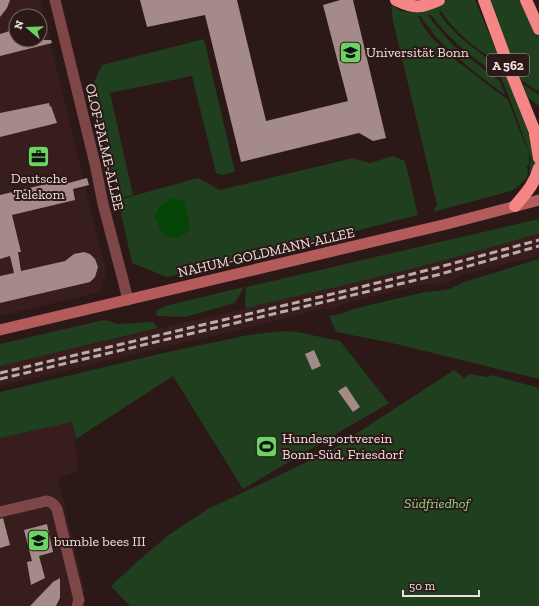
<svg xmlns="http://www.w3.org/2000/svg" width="539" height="606" viewBox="0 0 539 606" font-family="'Zilla Slab',serif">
  <rect width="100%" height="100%" fill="#2b1817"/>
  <!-- built -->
  <g fill="#381d1d" fill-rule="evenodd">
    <path d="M0,0h40l66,272 -6,20 -100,24zM16,16h24v24h-24z"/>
    <polygon points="539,232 539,255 522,260 461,275 447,283 440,285 427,284 349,302 331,309 321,309 251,327 0,386 0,366 246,308 461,255"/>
    <polygon points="72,422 79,470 58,479 85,591 70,606 0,606 0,438"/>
  </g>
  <!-- green -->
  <g fill="#203f1e" fill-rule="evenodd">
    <path d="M447,0h28l21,50 35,89 5,16v11l-2,8 -5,-2 2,-13 -2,-7v11l-1,3h-2l2,4 -1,7 -9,10 -7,4 -78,21 4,-7 -44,-184 -2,-16 10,6 15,2v-3l24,-5zM441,11c12,19 33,37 52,48l18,43 18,50 -6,-13 -15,-39 -54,-41 -21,-20 -10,-13 -5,-10h2l16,21 12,12 25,22 32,24 -5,-14 -43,-32 -11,-12 -14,-16 -4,-6h3c18,25 42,42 67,61l-5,-13 -32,-25 -13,-13 -9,-12z"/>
    <polygon points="488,0 522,0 539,37 539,92 521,80"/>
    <polygon points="204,39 235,172 222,175 216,173 192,76 110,93 133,195 118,199 91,88 102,65"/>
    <polygon points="523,84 539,95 539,106 528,98"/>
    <polygon points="393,156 405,161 418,215 305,244 167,277 132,263 118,200 198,178 220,190 353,158 370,163"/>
    <path d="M539,219v14c-96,30 -195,52 -293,75l-1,-6 1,-15z"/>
    <polygon points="539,259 539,379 392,343 336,332 329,316 340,314 353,309 425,292 446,290 452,288 464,282"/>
    <polygon points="244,287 235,303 185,317 157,316 156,311 165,306"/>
    <polygon points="104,320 109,321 118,324 153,322 158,328 0,366 0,344"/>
    <polygon points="285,331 297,332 340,341 389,403 243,489 173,376 76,439 72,422 0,438 0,392 159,354 248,335"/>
    <polygon points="454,370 464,378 470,374 487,377 492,375 539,388 539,606 130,606 111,586 139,560 170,534 208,509 328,452"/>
  </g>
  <!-- water -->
  <path fill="#044404" d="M172,198l13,3 4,21v7l-5,6 -8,3 -9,-2 -7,-6 -5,-14c4,-9 7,-13 17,-18z"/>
  <!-- building -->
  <g fill="#a48a89">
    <polygon points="0,0 10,0 7,8 0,17"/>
    <polygon points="140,0 237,0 266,121 348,101 323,5 340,0 353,0 386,138 373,141 359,133 241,162 205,15 147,27"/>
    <polygon points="16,29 16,40 51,40 52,43 0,56 0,34"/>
    <polygon points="49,103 50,107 51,106 57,123 0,137 0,113"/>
    <polygon points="87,178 89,185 73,189 75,200 12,215 21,252 18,252 21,271 65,261 74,254 84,252 90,254 95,259 98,267 95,277 90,282 0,303 0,276 14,273 10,256 0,259 0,195 67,179 69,183"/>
    <polygon points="314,350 321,366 312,370 305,354"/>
    <polygon points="346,386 360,407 353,412 338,391"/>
    <polygon points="3,518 10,545 0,548 0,519"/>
    <polygon points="47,524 53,552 39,556 45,578 31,585 27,562 32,561 24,530"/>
    <polygon points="60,578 60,598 56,606 30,606 53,582"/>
  </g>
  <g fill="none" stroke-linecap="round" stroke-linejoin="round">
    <!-- minor -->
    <g stroke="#7e4646" stroke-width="11">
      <polyline points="55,0 95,164 103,204 123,280 128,300"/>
      <path d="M0,512l46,-11c6,1 8,3 11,8l21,87 1,4 -2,6"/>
    </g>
    <!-- secondary -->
    <polyline stroke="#b45b5c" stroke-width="11" points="0,330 447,224 539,200"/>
    <!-- motorway -->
    <g stroke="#f58686" stroke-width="12">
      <path d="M396,0c19,9 25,8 43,0"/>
      <polyline points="484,0 508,65 539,142"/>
      <polyline points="526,0 539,29"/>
      <polyline points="535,134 539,158"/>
      <path d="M515,206c11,-13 19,-21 24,-38"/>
    </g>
    <!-- rail -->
    <g stroke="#bbabaa" stroke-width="3" stroke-dasharray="8 4" stroke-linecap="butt">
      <polyline points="0,373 349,290 436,268 539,240"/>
      <polyline points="0,379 437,275 539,246"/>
    </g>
  </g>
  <!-- icons -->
  <defs>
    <symbol id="university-square" viewBox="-11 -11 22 22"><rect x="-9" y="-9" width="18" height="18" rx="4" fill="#6ad363" stroke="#2b1817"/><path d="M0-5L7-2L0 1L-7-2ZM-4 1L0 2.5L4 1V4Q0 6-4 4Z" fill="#111"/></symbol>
    <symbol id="office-square" viewBox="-11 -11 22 22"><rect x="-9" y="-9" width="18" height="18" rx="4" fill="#6ad363" stroke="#2b1817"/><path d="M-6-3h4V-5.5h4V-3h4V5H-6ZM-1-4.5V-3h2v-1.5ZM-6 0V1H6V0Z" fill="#111"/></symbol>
    <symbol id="stadium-square" viewBox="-11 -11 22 22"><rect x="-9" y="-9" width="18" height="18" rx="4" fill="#6ad363" stroke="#2b1817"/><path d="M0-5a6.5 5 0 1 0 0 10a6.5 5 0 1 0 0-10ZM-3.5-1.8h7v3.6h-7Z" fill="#111"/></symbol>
    <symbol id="school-square" viewBox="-11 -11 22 22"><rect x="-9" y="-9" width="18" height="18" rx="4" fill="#6ad363" stroke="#2b1817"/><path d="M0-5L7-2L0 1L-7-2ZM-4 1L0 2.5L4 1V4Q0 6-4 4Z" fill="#111"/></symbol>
  </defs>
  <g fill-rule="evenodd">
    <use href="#university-square" x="338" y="40" width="25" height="25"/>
    <use href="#office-square" x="26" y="144" width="25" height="25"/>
    <use href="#stadium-square" x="254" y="434" width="25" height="25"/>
    <use href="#school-square" x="26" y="528" width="25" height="25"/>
  </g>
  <g text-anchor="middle" stroke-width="4" stroke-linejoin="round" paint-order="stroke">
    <!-- shield labels -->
    <rect fill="#2b1817" stroke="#b5a5a4" stroke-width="1" x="487" y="54" width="42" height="22" rx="3"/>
    <g font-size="13" font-weight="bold" fill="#f0e1e0">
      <text x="508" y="70">A 562</text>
    </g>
    <!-- poi labels -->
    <g font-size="14" fill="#f0e1e0" stroke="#2b1817" text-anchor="start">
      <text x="366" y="57">Universität Bonn</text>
      <text x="39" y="183" text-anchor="middle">Deutsche<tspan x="39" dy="16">Telekom</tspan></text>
      <text x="282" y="443">Hundesportverein<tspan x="282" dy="16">Bonn-Süd, Friesdorf</tspan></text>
      <text x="54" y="546">bumble bees III</text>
    </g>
    <!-- street labels -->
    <g font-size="14" fill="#f0e1e0" stroke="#2b1817">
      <text transform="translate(105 147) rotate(77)" y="5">OLOF-PALME-ALLEE</text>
      <text transform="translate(266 252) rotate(-13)" y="5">NAHUM-GOLDMANN-ALLEE</text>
    </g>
    <!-- park labels -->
    <g font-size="14" font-style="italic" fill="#8bda85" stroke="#2b1817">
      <text x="437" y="508">Südfriedhof</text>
    </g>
  </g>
  <!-- north arrow -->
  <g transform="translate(28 28) rotate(289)"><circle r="19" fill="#2b1817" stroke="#7a6867"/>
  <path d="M0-3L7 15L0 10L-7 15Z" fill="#6ad363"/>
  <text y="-6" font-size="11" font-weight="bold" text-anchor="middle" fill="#f0e1e0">N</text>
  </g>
  <!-- scale -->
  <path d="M403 590v6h76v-6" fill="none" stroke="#f0e1e0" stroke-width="2"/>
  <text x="409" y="590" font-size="12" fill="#f0e1e0" stroke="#2b1817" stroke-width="3" paint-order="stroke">50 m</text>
</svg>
